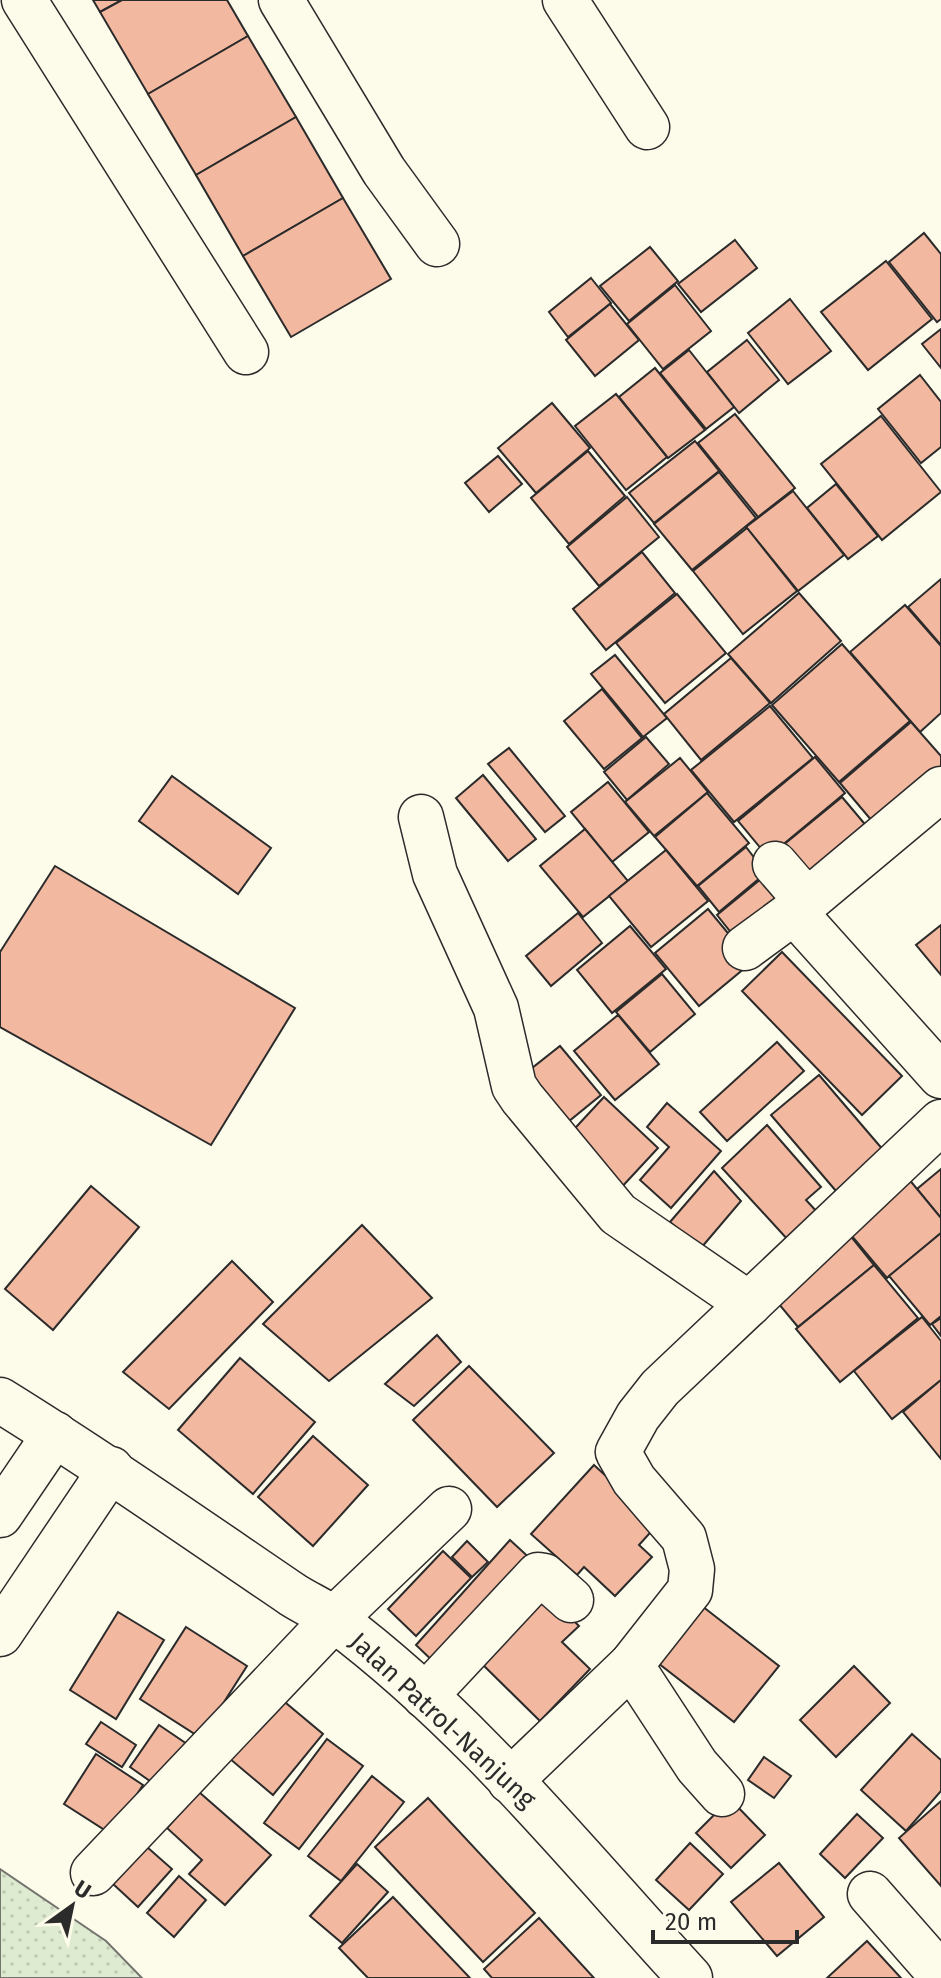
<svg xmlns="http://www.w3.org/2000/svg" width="941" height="1978" viewBox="0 0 941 1978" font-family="'Fira Sans',sans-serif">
  <defs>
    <pattern id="grass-dots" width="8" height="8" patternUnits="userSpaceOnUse" patternTransform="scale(2)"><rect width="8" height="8" fill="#deebd1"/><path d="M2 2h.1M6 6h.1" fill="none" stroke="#bfcab4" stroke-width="1.8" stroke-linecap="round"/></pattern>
  </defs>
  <rect width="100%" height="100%" fill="#fdfbea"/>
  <!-- grass -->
  <polygon fill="url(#grass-dots)" stroke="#74746e" stroke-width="2" points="0,1869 106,1941 142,1978 0,1978"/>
  <!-- building -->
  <g fill="#f2b8a0" stroke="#2b2b2b" stroke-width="2">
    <polygon points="93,0 122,0 100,12"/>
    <polygon points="122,0 227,0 248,36 148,94 100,12"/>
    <polygon points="248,36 296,117 196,175 148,94"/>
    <polygon points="296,117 343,198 243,256 196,175"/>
    <polygon points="343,198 391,279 291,337 243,256"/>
    <polygon points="924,233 941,254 941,319 937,322 889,262"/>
    <polygon points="735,240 757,268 701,312 678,284"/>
    <polygon points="650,247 678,281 629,321 600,286"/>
    <polygon points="886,261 932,319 868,370 821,312"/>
    <polygon points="591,278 611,303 568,337 549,312"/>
    <polygon points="675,285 711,331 663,369 627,324"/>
    <polygon points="790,299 831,351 788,384 748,333"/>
    <polygon points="610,304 639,340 595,376 566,340"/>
    <polygon points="941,329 941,368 922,344"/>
    <polygon points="747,340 779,380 739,413 707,372"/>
    <polygon points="689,350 734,407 706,429 660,373"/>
    <polygon points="655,368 705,430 668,458 619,397"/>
    <polygon points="920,375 941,402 941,447 921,463 878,409"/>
    <polygon points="616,394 667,457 626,490 575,426"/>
    <polygon points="552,403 590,448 536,493 498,448"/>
    <polygon points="735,414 795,488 758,517 698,443"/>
    <polygon points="881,416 941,492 882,540 821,464"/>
    <polygon points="695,441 719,471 654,523 629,493"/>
    <polygon points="588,451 625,496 569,544 531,498"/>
    <polygon points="498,456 522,484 489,512 465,483"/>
    <polygon points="719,472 756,518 692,570 654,524"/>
    <polygon points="836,484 878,536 848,559 807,508"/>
    <polygon points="793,491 844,555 798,591 746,527"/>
    <polygon points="627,497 659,537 599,586 567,547"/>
    <polygon points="747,528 797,591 743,634 693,571"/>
    <polygon points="642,552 675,593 606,650 573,609"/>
    <polygon points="941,579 941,645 908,607"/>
    <polygon points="799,593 841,641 771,703 728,654"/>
    <polygon points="677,594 726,653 665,703 616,643"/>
    <polygon points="905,605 941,646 941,713 920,732 850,652"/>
    <polygon points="842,644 910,721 839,782 772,705"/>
    <polygon points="615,655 667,718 643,737 591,674"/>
    <polygon points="731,658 770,703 701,760 664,714"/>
    <polygon points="602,689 642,738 604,769 564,721"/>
    <polygon points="770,706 813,758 734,822 691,770"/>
    <polygon points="911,722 941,756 941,784 883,834 840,783"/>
    <polygon points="646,737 669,764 627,800 604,772"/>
    <polygon points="509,748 565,816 545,832 488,764"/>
    <polygon points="815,757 845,793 768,857 738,821"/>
    <polygon points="680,758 708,792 654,836 625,802"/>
    <polygon points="483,775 536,839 508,861 456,798"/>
    <polygon points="172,776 271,848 238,894 139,821"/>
    <polygon points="608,782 649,832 612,862 571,812"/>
    <polygon points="707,793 749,843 697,886 655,837"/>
    <polygon points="842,797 874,835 808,890 776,851"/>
    <polygon points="585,829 628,881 583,917 540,866"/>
    <polygon points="746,847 766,873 719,912 698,886"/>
    <polygon points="666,850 708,901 651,947 609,896"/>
    <polygon points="55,866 295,1008 211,1145 0,1027 0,952"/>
    <polygon points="772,870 797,900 741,945 717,915"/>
    <polygon points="708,909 752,962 699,1006 655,953"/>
    <polygon points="578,913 602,943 551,986 526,956"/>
    <polygon points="941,925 941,975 916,945"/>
    <polygon points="630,926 666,969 612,1013 577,970"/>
    <polygon points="782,952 902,1076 862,1115 742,991"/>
    <polygon points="662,974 695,1014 650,1052 616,1012"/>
    <polygon points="618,1015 659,1064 615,1100 574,1051"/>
    <polygon points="777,1042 804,1071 727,1141 700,1112"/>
    <polygon points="560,1046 601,1095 563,1126 522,1076"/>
    <polygon points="819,1075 890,1158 842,1198 771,1115"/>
    <polygon points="604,1097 658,1148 619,1190 565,1139"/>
    <polygon points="667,1103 721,1151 671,1208 640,1180 669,1147 647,1127"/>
    <polygon points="767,1125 821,1187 806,1200 819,1214 789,1241 722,1168"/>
    <polygon points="941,1169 941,1218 917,1189"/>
    <polygon points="714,1171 741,1201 701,1248 670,1222"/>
    <polygon points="908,1178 941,1218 941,1233 887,1278 846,1229"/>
    <polygon points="91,1186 139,1227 53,1330 5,1289"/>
    <polygon points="362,1225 432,1298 329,1381 263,1324"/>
    <polygon points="941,1233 941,1316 930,1325 889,1276"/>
    <polygon points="849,1234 874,1265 798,1327 773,1297"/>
    <polygon points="232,1261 273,1302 169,1409 123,1372"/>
    <polygon points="874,1265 918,1318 840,1382 796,1329"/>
    <polygon points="922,1317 941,1341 941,1380 892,1419 854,1371"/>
    <polygon points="941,1318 941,1336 932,1324"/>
    <polygon points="437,1335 461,1362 414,1406 385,1384"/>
    <polygon points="240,1358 315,1422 253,1494 178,1430"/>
    <polygon points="469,1366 554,1453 497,1507 413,1420"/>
    <polygon points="941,1380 941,1459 903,1412"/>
    <polygon points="313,1436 368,1485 313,1546 258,1497"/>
    <polygon points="594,1465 658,1524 639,1545 652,1557 615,1596 584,1567 577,1575 531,1534"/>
    <polygon points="510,1540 534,1562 440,1668 416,1645"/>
    <polygon points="467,1541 488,1562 472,1577 452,1557"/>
    <polygon points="443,1551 471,1578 416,1636 388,1609"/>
    <polygon points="544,1592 579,1626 562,1642 590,1669 540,1721 477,1659"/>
    <polygon points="702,1606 779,1666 734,1722 658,1663"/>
    <polygon points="118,1612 164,1640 116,1719 70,1690"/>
    <polygon points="186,1627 247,1666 201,1738 140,1699"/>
    <polygon points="854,1666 890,1703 836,1757 800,1720"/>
    <polygon points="274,1693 323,1734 273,1795 223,1753"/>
    <polygon points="101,1722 136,1745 122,1767 86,1744"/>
    <polygon points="159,1725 187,1744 157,1786 130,1767"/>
    <polygon points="912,1734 941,1760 941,1791 906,1831 861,1790"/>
    <polygon points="327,1739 363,1766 299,1849 264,1823"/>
    <polygon points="96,1754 143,1785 111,1834 64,1804"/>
    <polygon points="764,1757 791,1776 774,1798 748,1780"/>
    <polygon points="372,1776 404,1802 341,1881 308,1856"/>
    <polygon points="199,1792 271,1855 225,1905 189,1874 202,1860 167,1828"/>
    <polygon points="428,1798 535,1913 483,1962 375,1847"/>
    <polygon points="730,1799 765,1835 731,1868 696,1833"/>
    <polygon points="941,1801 941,1886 899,1838"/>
    <polygon points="857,1814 883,1838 845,1878 820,1854"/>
    <polygon points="690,1843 723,1874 689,1910 656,1880"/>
    <polygon points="147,1847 172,1869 138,1907 113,1884"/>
    <polygon points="779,1863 824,1917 777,1956 731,1902"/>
    <polygon points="357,1864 388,1892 342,1943 310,1916"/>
    <polygon points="179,1876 206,1900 174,1937 147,1913"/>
    <polygon points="393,1897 470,1978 368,1978 339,1948"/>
    <polygon points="539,1918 594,1978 492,1978 484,1969"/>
    <polygon points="867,1941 901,1978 827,1978"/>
  </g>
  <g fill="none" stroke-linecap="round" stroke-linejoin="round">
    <defs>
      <g id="minor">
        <polyline points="24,0 246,352"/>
        <polyline points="281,0 384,171 437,244"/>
        <polyline points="565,0 647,127"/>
        <polyline points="421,817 435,874 496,1008 514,1086 522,1098 618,1214 749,1304"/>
        <polyline points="775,864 807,901"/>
        <polyline points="794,912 941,1076"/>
        <polyline points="745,948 794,912 941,789"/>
        <polyline points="0,1515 55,1434"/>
        <polyline points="0,1634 111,1469"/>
        <polyline points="631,1665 697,1766 722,1794"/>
        <polyline points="425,1696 538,1575 544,1576 571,1600"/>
        <polyline points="510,1781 631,1665 690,1590 692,1569 684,1538 634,1480 618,1452 638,1416 660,1388 941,1122"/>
        <polyline points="93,1873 334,1619 449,1509"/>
        <polyline points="870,1894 941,1975"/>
      </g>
      <path id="major" d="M0,1400c100,62 196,129 293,195 14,9 29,15 42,25 135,101 242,235 355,358"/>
    </defs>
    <!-- minor casing -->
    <use href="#minor" stroke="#2b2b2b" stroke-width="47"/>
    <!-- major casing -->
    <use href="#major" stroke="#2b2b2b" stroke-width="47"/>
    <!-- minor -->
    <use href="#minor" stroke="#fdfbea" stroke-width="44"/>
    <!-- major -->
    <use href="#major" stroke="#fdfbea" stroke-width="44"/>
  </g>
  <g text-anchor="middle" stroke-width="6" stroke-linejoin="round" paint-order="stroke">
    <!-- street labels -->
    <g font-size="26" fill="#2b2b2b" stroke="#fdfbea">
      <text transform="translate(443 1720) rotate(43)" y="9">Jalan Patrol-Nanjung</text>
    </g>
  </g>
  <!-- north arrow -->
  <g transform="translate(72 1906) rotate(33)" stroke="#fdfbea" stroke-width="6" paint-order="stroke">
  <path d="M0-6L14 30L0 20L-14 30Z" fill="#2b2b2b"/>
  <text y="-12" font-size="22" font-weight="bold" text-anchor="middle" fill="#2b2b2b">U</text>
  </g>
  <!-- scale -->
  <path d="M653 1930v12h144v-12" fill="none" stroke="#2b2b2b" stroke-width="4"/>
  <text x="665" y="1930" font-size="24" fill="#2b2b2b" stroke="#fdfbea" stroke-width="6" paint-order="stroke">20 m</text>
</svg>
